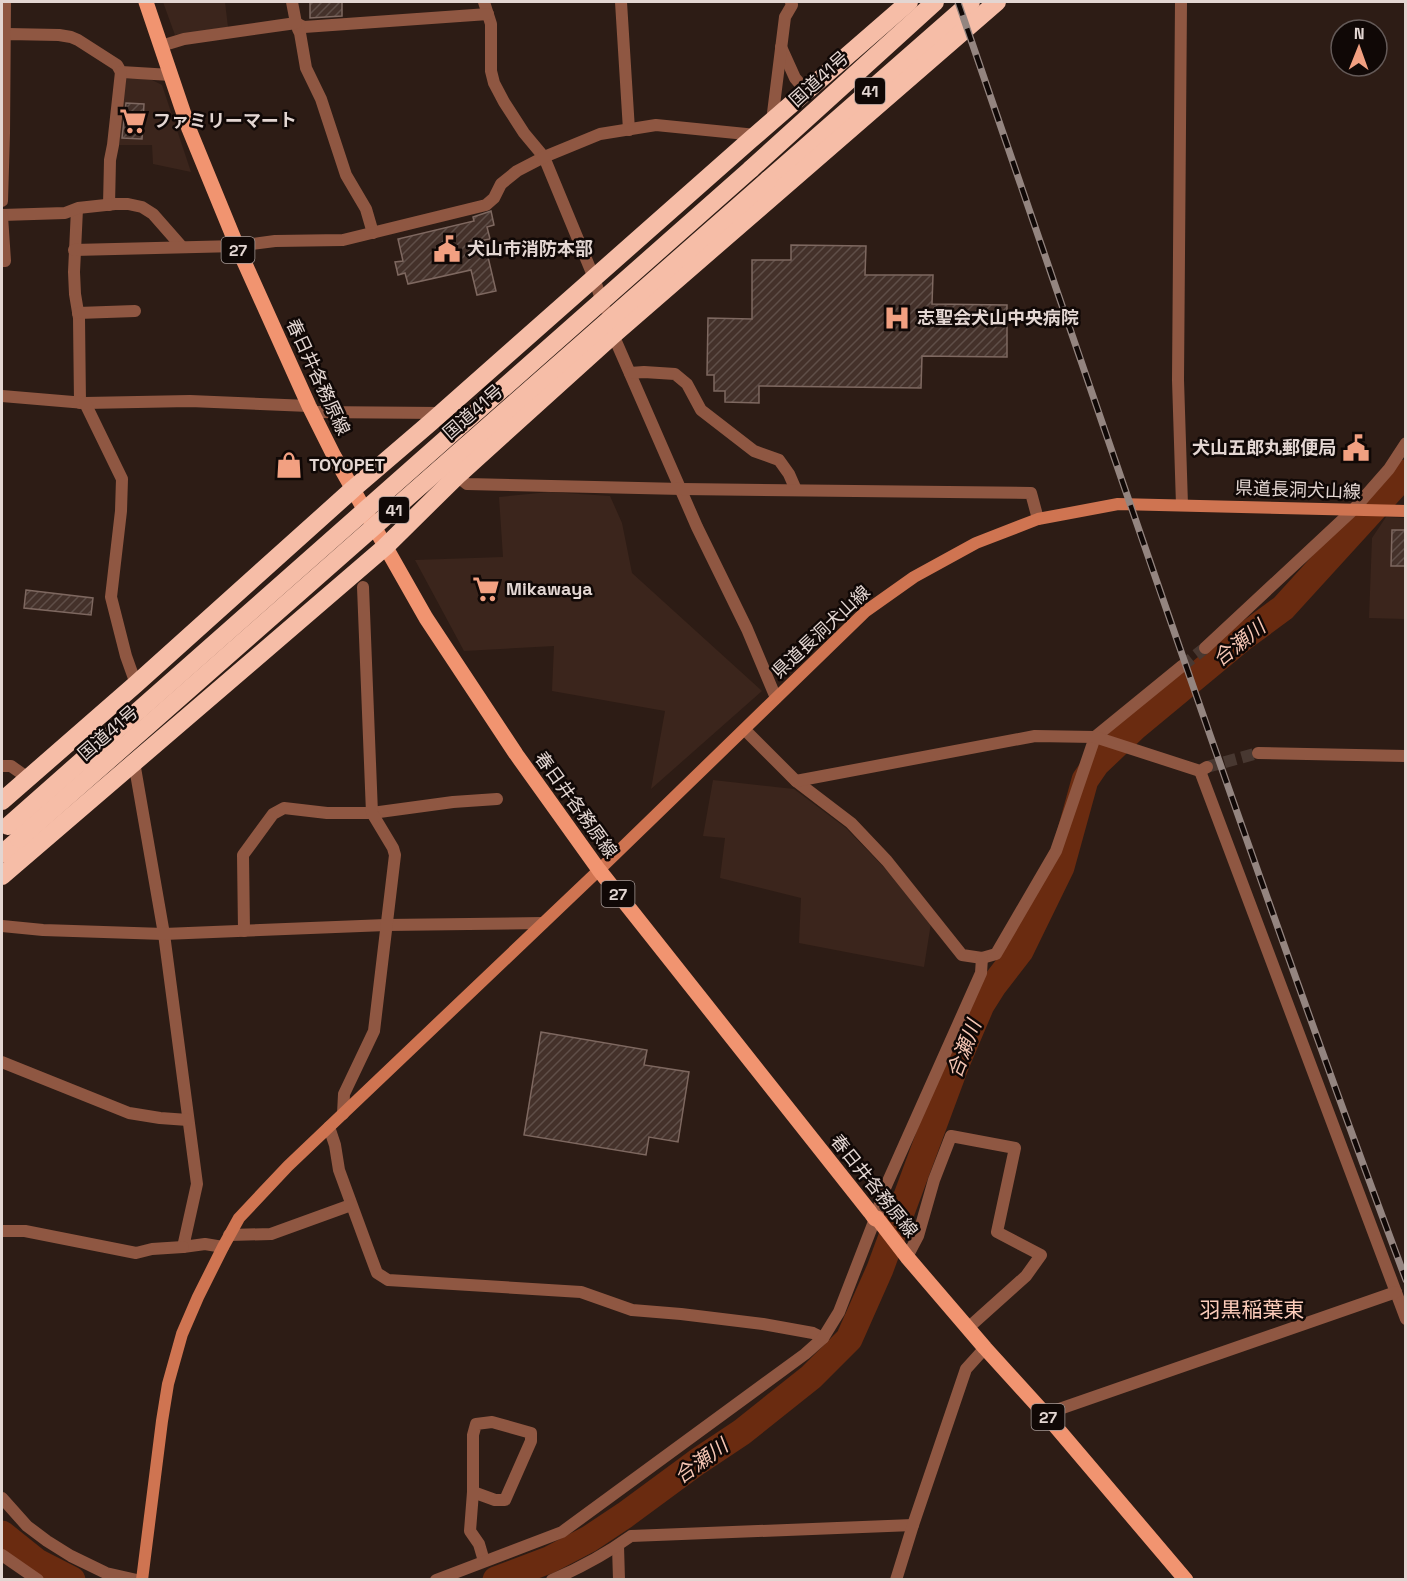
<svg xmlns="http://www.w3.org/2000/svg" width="1407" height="1581" viewBox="0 0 1407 1581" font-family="'Space Grotesk','Noto Sans JP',sans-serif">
  <defs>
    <pattern id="building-hatch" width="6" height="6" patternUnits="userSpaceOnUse" patternTransform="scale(1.5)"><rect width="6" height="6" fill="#44312a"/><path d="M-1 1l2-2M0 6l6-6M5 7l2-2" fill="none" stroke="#5f4e48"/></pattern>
  </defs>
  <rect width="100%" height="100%" fill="#2d1c15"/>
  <!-- built -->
  <g fill="#3b251c">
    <polygon points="163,2 225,2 228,27 175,35"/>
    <polygon points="126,79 150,79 162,85 191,172 153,164 152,145 117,145"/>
    <polygon points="549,492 610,496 622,523 632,573 762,691 651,789 665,711 552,691 554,646 464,651 415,560 503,557 499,497"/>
    <polygon points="1386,517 1405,518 1405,619 1369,618 1372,538"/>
    <polygon points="713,780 794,789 846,828 932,917 924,967 799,943 801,898 720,878 725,838 703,836"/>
  </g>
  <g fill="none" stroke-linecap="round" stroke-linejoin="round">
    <!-- river -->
    <g stroke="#6a2b10" stroke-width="27">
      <polyline points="2,1534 37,1562 72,1580"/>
      <polyline points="496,1580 549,1560 589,1539 625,1515 697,1462 742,1432 811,1377 849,1339 880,1269 956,1064 981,1005 993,986 1020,951 1061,867 1085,780 1096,764 1136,726 1241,639 1283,608 1406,473"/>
    </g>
  </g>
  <!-- building -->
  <g fill="url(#building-hatch)" stroke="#7e6860" stroke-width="1.5">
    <polygon points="310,2 342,2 342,16 310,18"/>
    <polygon points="126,103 144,104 142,139 122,138"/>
    <polygon points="491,211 494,225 487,227 490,239 484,240 496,291 477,295 471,270 408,284 405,273 398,275 395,262 403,261 398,239 474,221 473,217"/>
    <polygon points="791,245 866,246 865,275 933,275 932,304 1007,305 1007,357 922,356 921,388 759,386 759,403 725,402 725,391 714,391 714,375 707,375 708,318 752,319 752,260 791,260"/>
    <polygon points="1392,530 1406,530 1406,566 1391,566"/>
    <polygon points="26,590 93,598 91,615 24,608"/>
    <polygon points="541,1032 647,1050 644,1065 689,1072 678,1142 649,1137 646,1155 524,1135"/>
  </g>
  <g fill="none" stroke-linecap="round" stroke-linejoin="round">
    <!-- street-tunnel -->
    <g stroke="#483831" stroke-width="12" stroke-dasharray="12 6" stroke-linecap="butt">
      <polyline points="1182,666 1205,648"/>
      <polyline points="1207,767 1258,753"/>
    </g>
    <!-- street -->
    <g stroke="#8f5742" stroke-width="12">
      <polyline points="484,2 491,24 491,71 494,83 504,102 524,133 544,157 594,278 604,308"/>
      <polyline points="621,2 629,130"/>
      <polyline points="1181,2 1178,380 1182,505"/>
      <polyline points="296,23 304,27 488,14"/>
      <polyline points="298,24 298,29 300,33 306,68 321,99 346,175 366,209 373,233"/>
      <polyline points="2,35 8,34 59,35 71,37 78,40 117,65 121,72 171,75"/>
      <polyline points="161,46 184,39 296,23 292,2"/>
      <polyline points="781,47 795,78 806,91"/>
      <polyline points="772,121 785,17 792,5 791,2"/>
      <polyline points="2,201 4,133 5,2"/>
      <polyline points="109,205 110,160 113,145 121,72"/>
      <polyline points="77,209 74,272 75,294 79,318 80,403"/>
      <polyline points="2,215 65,213 78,208 115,204 128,204 142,207 153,214 182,247"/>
      <polyline points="2,216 5,261 2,261"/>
      <polyline points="74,250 237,246 275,241 343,240 486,205 494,198 501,184 517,171 544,157 600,134 656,125 756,135"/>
      <polyline points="78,313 135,311"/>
      <polyline points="611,330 697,527 747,629 776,698"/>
      <polyline points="630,373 644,372 675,374 687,384 701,410 754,451 779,460 789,474 796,490"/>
      <polyline points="2,396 85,403 190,401 309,406"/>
      <polyline points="85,403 122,479 121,511 111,597 126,656 136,684"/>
      <polyline points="312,412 441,413"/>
      <polyline points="457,476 467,484 682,489 1031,493 1038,519"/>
      <polyline points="1205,648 1353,510 1389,469 1406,443"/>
      <polyline points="745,730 796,781 851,823 887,861 962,955 982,958 996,954 1056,851 1095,737 1182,666"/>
      <polyline points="1258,753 1406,756"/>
      <polyline points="134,762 164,934 197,1184 183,1247 205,1244 223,1247"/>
      <polyline points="2,766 11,766 28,778"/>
      <polyline points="1200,771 1406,1319"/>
      <polyline points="796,781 1035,736 1095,737 1200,771 1207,767"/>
      <polyline points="2,926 43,930 164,934 386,925 543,923"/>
      <polyline points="244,931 243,855 273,814 284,808 327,813 372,813 453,802 497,799"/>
      <polyline points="2,1062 129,1113 160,1118 188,1120"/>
      <polyline points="343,1114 344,1094 374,1031 395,855 393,848 372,813 363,587"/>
      <polyline points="329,1127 335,1145 339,1170 368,1249 377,1273 388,1280 581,1292 632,1310 681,1314 763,1324 813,1333 823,1338"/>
      <polyline points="877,1218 881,1197 981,973 982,958"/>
      <polyline points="2,1231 25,1231 136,1253 152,1249 183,1247"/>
      <polyline points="229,1235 271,1234 351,1205"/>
      <polyline points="907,1257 918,1236 934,1180 951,1136 1015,1148 997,1232 1041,1255 1026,1276 968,1328"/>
      <polyline points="1045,1414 1396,1292"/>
      <polyline points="473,1492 495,1500 505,1500 531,1441 531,1433 492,1422 476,1424 473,1435 473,1492 470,1531 479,1544 484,1561"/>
      <polyline points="2,1498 27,1526 47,1541 71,1556 106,1573 137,1580"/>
      <polyline points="618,1546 619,1580"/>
      <polyline points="2,1555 38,1580"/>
      <polyline points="436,1580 562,1532 805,1354 823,1338 839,1312 875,1219"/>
      <path d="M552,1580c28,-12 54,-26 79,-44l282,-11"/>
      <polyline points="896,1580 913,1525 966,1369 985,1348"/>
    </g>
    <!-- secondary -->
    <polyline stroke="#cf7451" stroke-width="12" points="142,1580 162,1421 168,1384 182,1334 198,1297 223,1247 239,1218 288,1166 599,870 866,611 914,577 976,543 1038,519 1118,504 1406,511"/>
    <!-- primary -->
    <polyline stroke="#f19470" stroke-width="15" points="146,2 189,129 237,246 309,406 334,456 426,618 516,754 599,870 870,1212 875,1219 877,1218 907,1257 985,1348 1045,1414 1186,1580"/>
    <!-- highway -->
    <g stroke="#f6bda7" stroke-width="18">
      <polyline points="751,169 935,2"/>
      <polyline points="768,180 971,2"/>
      <polyline points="2,801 136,684 353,489 430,423 749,141 909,2"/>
      <polyline points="2,854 19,839"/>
      <polyline points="2,876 385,547 457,476 613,335 997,2"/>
    </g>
    <defs>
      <path id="rail" d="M958,2c147,427 290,855 448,1278"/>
    </defs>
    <!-- rail casing -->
    <use href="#rail" stroke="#948580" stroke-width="7"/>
    <!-- rail -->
    <use href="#rail" stroke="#100806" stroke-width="4.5" stroke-dasharray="14" stroke-linecap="butt"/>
    <!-- highway-bridge -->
    <g stroke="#f6bda7" stroke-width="18">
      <polyline points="8,826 751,169"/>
      <polyline points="19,839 768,180"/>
    </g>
  </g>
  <!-- icons -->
  <defs>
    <symbol id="supermarket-bare" viewBox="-9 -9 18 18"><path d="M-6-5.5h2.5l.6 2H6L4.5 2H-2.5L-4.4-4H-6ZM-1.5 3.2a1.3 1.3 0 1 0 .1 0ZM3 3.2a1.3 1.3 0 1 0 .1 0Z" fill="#f2a081" stroke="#100806" stroke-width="2.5" paint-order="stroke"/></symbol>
    <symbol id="civic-bare" viewBox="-9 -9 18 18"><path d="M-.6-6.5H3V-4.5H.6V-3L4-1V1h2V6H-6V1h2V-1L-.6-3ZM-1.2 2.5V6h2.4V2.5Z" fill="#f2a081" stroke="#100806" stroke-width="2.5" paint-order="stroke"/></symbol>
    <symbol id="hospital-bare" viewBox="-9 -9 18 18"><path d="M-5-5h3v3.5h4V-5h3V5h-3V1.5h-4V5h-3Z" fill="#f2a081" stroke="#100806" stroke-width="2.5" paint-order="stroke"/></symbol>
    <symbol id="shop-bare" viewBox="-9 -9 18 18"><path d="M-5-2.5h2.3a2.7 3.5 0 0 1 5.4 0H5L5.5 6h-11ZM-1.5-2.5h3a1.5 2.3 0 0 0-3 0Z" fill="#f2a081" stroke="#100806" stroke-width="2.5" paint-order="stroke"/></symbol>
  </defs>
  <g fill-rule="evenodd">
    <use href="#supermarket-bare" x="114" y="102" width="38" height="38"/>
    <use href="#civic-bare" x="428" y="230" width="38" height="38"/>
    <use href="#hospital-bare" x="878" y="299" width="38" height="38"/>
    <use href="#civic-bare" x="1337" y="429" width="38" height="38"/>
    <use href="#shop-bare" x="270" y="446" width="38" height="38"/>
    <use href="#supermarket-bare" x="467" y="570" width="38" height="38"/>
  </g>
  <g text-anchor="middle" stroke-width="5" stroke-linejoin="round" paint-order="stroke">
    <!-- shield labels -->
    <g fill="#100806" stroke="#a49895" stroke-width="1.5">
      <rect x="855" y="78" width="30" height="26" rx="4.5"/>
      <rect x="221.5" y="237" width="33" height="26" rx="4.5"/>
      <rect x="379" y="497" width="30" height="26" rx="4.5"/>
      <rect x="601.5" y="881" width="33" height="26" rx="4.5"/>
      <rect x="1031.5" y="1404" width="33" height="26" rx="4.5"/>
    </g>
    <g font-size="16" font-weight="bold" fill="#e3d6d2">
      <text x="870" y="97">41</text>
      <text x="238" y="256">27</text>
      <text x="394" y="516">41</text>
      <text x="618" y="900">27</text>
      <text x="1048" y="1423">27</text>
    </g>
    <!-- street labels -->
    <g font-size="18" fill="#e3d6d2" stroke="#100806">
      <text transform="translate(819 79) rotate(-42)" y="6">国道41号</text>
      <text transform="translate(318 377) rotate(65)" y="6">春日井各務原線</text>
      <text transform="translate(473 412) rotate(-41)" y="6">国道41号</text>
      <text transform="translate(1298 490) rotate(2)" y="6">県道長洞犬山線</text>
      <text transform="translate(821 632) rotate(-43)" y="6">県道長洞犬山線</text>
      <text transform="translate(108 733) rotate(-41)" y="6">国道41号</text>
      <text transform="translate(576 805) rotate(54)" y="6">春日井各務原線</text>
      <text transform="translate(874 1186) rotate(51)" y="6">春日井各務原線</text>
    </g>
    <!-- poi labels -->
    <g font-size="18" font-weight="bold" fill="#e3d6d2" stroke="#100806" text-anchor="start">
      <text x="153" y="127">ファミリーマート</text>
      <text x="467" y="255">犬山市消防本部</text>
      <text x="917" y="324">志聖会犬山中央病院</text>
      <text x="1336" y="454" text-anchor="end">犬山五郎丸郵便局</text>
      <text x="309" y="471">TOYOPET</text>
      <text x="506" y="595">Mikawaya</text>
    </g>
    <!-- water labels -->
    <g font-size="20" font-style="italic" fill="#f6c6b4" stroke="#100806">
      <text transform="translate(1239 643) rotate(-39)" y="7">合瀬川</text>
      <text transform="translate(964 1049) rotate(-69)" y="7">合瀬川</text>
      <text transform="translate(701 1461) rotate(-36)" y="7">合瀬川</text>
    </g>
    <!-- quarter labels -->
    <g font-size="21" fill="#fbcbb9" stroke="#100806">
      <text x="1252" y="1317">羽黒稲葉東</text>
    </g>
  </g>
  <!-- border -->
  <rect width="1407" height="1581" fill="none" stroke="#e3d6d2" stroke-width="6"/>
  <!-- north arrow -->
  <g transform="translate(1359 48) rotate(1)"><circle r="28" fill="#100806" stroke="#645a58" stroke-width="1.5"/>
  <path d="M0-4.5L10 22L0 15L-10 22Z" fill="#f2a081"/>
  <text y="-9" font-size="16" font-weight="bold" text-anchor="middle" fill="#e3d6d2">N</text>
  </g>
</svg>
